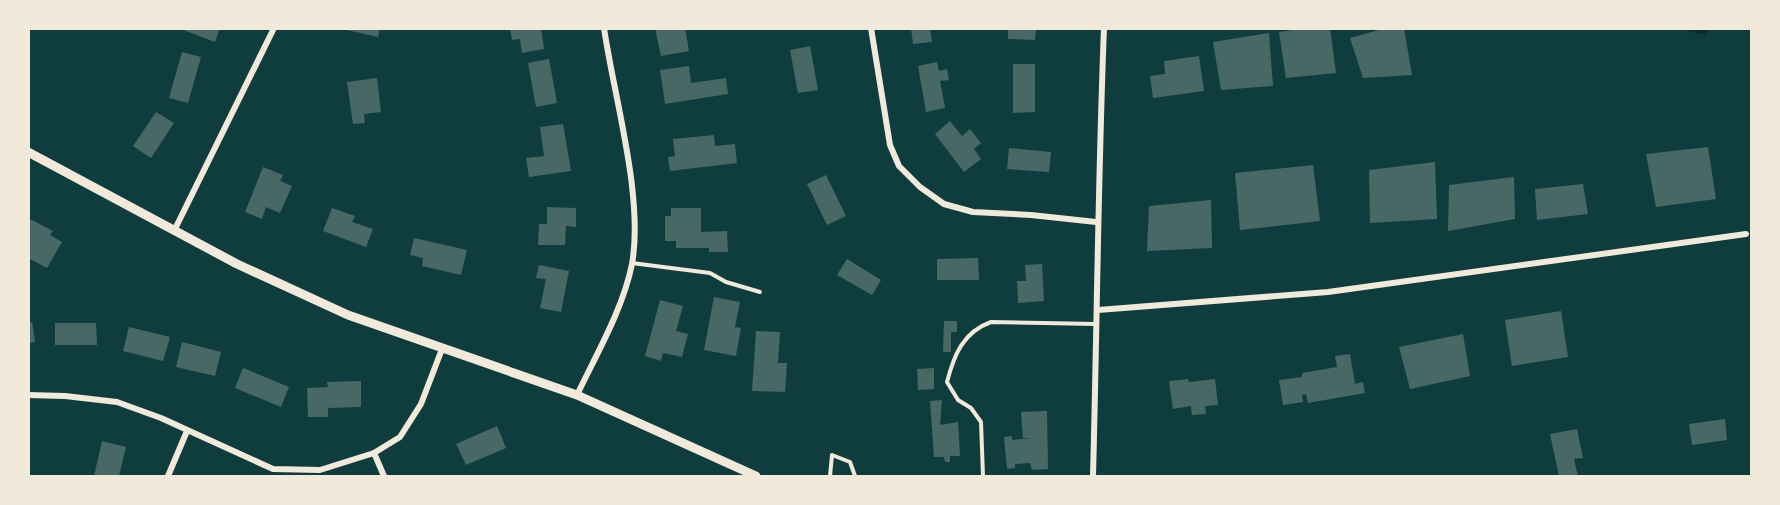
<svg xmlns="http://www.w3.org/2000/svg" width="1780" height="505" viewBox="0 0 1780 505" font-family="Helvetica,sans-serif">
  <rect width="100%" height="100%" fill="#0f3d3e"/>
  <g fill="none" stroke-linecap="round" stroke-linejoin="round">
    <!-- stream -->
    <polyline stroke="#0a2a2b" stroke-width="4.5" points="1685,28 1704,32 1705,28"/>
  </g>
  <!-- building -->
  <g fill="#486865">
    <polygon points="178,28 220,28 215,42"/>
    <polygon points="338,28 380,28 378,37"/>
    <polygon points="510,28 541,28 544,49 522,53 520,39 512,40"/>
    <polygon points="655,28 685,28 689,51 661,56"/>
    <polygon points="911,28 930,28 932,42 913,44"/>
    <polygon points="1008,28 1036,28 1035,40 1008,39"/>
    <polygon points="1306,28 1330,28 1336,73 1286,78 1279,32"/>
    <polygon points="1386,28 1404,28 1412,75 1363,78 1350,38"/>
    <polygon points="1269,33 1273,86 1221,90 1213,42"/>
    <polygon points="810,46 818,90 798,93 790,50"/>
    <polygon points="182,52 201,57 188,103 169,98"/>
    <polygon points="1199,56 1204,91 1153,98 1150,76 1165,74 1164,61"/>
    <polygon points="549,59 557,103 536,107 528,63"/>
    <polygon points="937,62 939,71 947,69 949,80 940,81 945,108 926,112 918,66"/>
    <polygon points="1013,64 1035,64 1035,112 1013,113"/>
    <polygon points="689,66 691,83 726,78 728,94 665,104 660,70"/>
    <polygon points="377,78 381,112 364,114 365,123 353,124 347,82"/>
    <polygon points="156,112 174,123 151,158 133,146"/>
    <polygon points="950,121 962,136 970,129 981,143 974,149 981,159 964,172 935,134"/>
    <polygon points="563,124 571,171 529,177 526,158 544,156 540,127"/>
    <polygon points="714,135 715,146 735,144 737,163 670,171 668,157 675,156 673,139"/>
    <polygon points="1708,147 1716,199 1656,207 1646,154"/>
    <polygon points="1009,148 1051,152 1049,172 1007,169"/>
    <polygon points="1435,162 1437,219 1370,223 1369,170"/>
    <polygon points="1313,165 1320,221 1240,230 1235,173"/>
    <polygon points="263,167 283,175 280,181 292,186 280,213 266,207 262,219 245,212"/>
    <polygon points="826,175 846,216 827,225 807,184"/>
    <polygon points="1514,177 1515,219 1448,231 1449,185"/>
    <polygon points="1583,184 1588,214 1537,220 1535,189"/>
    <polygon points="1211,200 1212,248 1147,251 1149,206"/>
    <polygon points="547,207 576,208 576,227 566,226 565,245 538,245 539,224 547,224"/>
    <polygon points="332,208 355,216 352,222 373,229 366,247 323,231"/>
    <polygon points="671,208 701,208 701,232 727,231 728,252 709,252 709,248 676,248 676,241 665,241 665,216 671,216"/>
    <polygon points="28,218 53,231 50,235 62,242 47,268 28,258"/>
    <polygon points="414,238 467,250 461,275 422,266 423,258 410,255"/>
    <polygon points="978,258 979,280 937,280 937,259"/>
    <polygon points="847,259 881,280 872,295 837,275"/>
    <polygon points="1042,264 1044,301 1018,303 1017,281 1026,281 1025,265"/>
    <polygon points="539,265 569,271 561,312 540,308 546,279 536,278"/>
    <polygon points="714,297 740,302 735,327 741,328 736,356 704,350"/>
    <polygon points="660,300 683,306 676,331 688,334 682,357 663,353 661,361 645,356"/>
    <polygon points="1561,311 1568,357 1512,366 1505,320"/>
    <polygon points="944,321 957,321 957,332 951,332 951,352 943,352"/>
    <polygon points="32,322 35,342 28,343 28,323"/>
    <polygon points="55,323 96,323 97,345 55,345"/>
    <polygon points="129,327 170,337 163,361 123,351"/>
    <polygon points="756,331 780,332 778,363 787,363 785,392 752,391"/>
    <polygon points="1463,334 1470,376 1410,389 1399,347"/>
    <polygon points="182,342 221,352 215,376 176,367"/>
    <polygon points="1350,354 1355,384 1363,382 1365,393 1308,403 1306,394 1302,395 1303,402 1283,405 1279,380 1302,377 1302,373 1337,367 1335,356"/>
    <polygon points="243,368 289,387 281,407 235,388"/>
    <polygon points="934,368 934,389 918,390 917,369"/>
    <polygon points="1188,379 1189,382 1215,379 1218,405 1205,406 1206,414 1192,415 1191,406 1173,409 1169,381"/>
    <polygon points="361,381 361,407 328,408 328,417 308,417 307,388 328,387 327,382"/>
    <polygon points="942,400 940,425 958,422 960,456 950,456 950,462 945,462 944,457 934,457 930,401"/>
    <polygon points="1047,411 1048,469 1032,470 1030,463 1015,464 1015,468 1007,469 1004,437 1012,436 1012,440 1032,438 1023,438 1021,412"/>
    <polygon points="1725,419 1727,440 1692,445 1689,424"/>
    <polygon points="497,426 506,448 466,465 456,444"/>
    <polygon points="1577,429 1583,458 1574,459 1578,476 1559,476 1550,434"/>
    <polygon points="102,441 126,447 119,476 94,476"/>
  </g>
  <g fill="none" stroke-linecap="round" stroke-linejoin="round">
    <!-- service -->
    <g stroke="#f1e9da" stroke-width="4">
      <polyline points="632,263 710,273 726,282 760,292"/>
      <polyline points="830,476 832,455 850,462 855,476"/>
      <path d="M983,476l-2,-54 -10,-14 -13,-8 -11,-18c7,-27 16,-50 44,-60l105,2"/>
    </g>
    <!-- minor -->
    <g stroke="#f1e9da" stroke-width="6">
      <polyline points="871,28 890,145 899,166 920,187 944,204 973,212 1031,215 1096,222"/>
      <polyline points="175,229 274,28"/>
      <polyline points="1098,310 1328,292 1746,234"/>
      <polyline points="28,395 65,396 117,402 161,418 273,469 320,470 374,453 400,437 421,404 442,349"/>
      <path d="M577,395c20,-42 46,-86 55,-131 12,-67 -18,-167 -28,-236"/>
      <polyline points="374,453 384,476"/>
      <polyline points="168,476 187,431"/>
      <path d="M1093,476c4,-149 5,-298 11,-448"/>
    </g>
    <!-- tertiary -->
    <polyline stroke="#f1e9da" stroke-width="9" points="28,152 237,264 348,315 577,395 756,476"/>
  </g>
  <!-- border -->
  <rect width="1780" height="505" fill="none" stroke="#f1e9da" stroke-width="60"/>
</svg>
